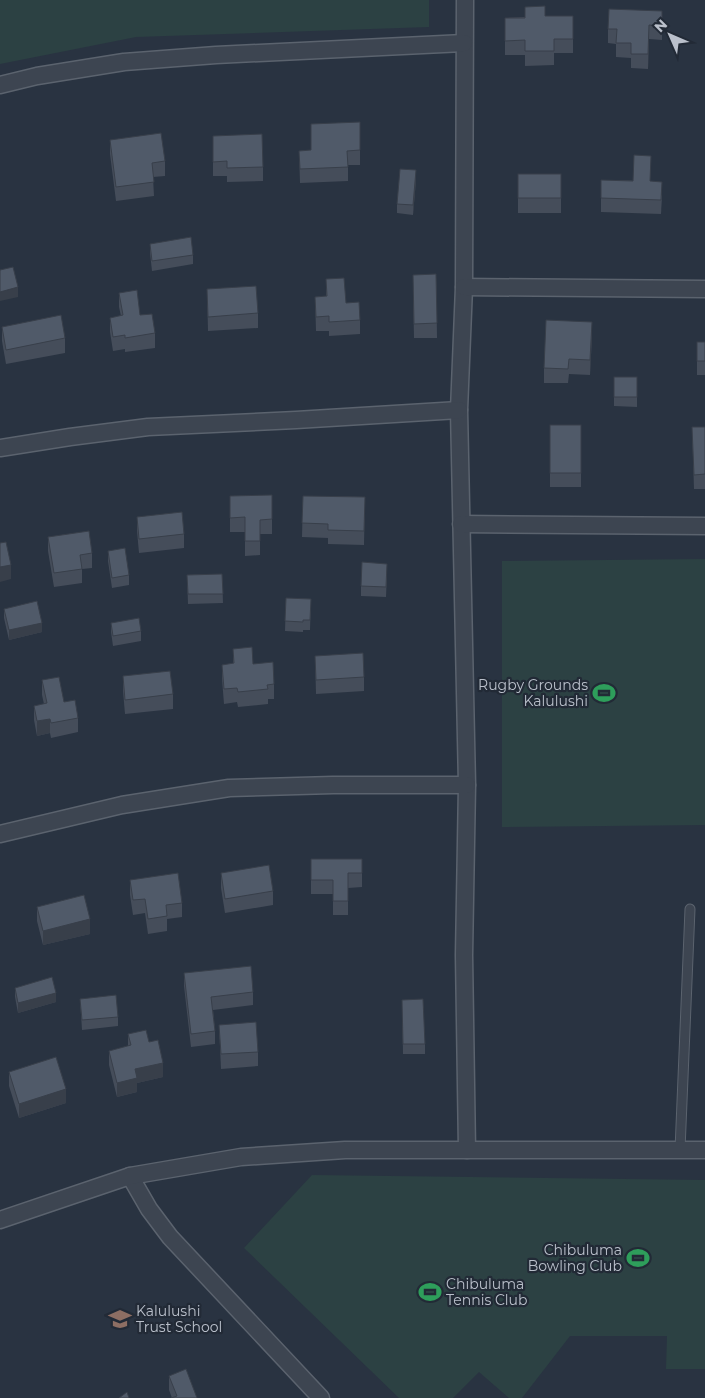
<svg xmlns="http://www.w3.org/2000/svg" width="705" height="1398" viewBox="0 0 705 1398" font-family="Montserrat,sans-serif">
  <rect width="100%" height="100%" fill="#293341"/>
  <!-- green -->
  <g fill="#2c4143">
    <polygon points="0,0 429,0 429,27 136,37 0,64"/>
    <polygon points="705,559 705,825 502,827 502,561"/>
    <polygon points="312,1175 705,1180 705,1369 666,1369 667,1336 570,1336 522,1398 509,1398 479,1372 453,1398 399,1398 244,1248"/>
  </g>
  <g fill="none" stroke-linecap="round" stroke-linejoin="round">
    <defs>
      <polyline id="service" points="680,1150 690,909"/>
      <g id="minor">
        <polyline points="465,0 464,287 459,410 467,785 464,955 467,1150"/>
        <polyline points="0,85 37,76 124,62 216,55 464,43"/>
        <polyline points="464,287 705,289"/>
        <polyline points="0,448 70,437 148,427 296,420 459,410"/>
        <polyline points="461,524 705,526"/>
        <polyline points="0,834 122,805 229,788 333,785 467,785"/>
        <polyline points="130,1176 149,1209 170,1237 321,1398"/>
        <polyline points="0,1220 130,1176 241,1157 345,1150 705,1150"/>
      </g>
    </defs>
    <!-- service casing -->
    <use href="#service" stroke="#5b636e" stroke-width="11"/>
    <!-- minor casing -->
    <use href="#minor" stroke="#5b636e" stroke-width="19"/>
    <!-- service -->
    <use href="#service" stroke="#3d4551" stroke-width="9"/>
    <!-- minor -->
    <use href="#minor" stroke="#3d4551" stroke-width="16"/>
  </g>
  <!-- wall -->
  <g fill="#454d5a">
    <polygon points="662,11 662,40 649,39 648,69 631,68 631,58 616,57 616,44 608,43 608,29"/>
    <polygon points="545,16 573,16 573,53 554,53 554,65 525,66 525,55 505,55 505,18"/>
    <polygon points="213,136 263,167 263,181 227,182 227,176 213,176"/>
    <polygon points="110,140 165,161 165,176 153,177 154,196 116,201 110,154"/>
    <polygon points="311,150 360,150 360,165 348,165 348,181 300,183 299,151"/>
    <rect x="518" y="174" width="43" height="39"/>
    <polygon points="416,180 413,215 397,213 397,204"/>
    <polygon points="601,180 651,181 662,196 661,214 601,212"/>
    <polygon points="150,244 193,255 193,264 152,271 150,253"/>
    <polygon points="436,274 437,338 414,338 413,290"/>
    <polygon points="326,279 360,320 360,334 329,336 329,331 316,331 315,297 326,296"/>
    <polygon points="207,289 258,313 258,328 208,331"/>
    <polygon points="119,293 140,315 155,333 155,348 125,352 125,349 113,351 110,332 110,318 121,316 119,307"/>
    <polygon points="2,327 65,338 65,353 6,364 2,341"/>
    <polygon points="592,336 590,375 569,374 568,383 544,383 544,368"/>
    <polygon points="705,342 705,375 697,375 697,361"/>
    <polygon points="614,377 637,377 637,407 614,406"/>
    <rect x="550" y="425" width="31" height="62"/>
    <polygon points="692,427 705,427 705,489 694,489"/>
    <polygon points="272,495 272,534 260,534 260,555 245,556 245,532 230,532 230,496"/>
    <polygon points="303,496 365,497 364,545 328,544 328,538 302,537"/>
    <polygon points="137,517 184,534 184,548 139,553 137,531"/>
    <polygon points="48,537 92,553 92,568 82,569 82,583 54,587 48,551"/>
    <polygon points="108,551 129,575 129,585 112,588 108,561"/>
    <polygon points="387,573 386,597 361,596 361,586"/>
    <polygon points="222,574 223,603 188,604 187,575"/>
    <polygon points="286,598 311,599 310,630 303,630 303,632 285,631"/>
    <polygon points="4,609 42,632 9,640 4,618"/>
    <polygon points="111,623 141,631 141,641 113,646 111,632"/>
    <polygon points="233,649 253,664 274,684 274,699 268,699 268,704 238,707 237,702 224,704 222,679 222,665 233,664"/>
    <polygon points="315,656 364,677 364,691 316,694"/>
    <polygon points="123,676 173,694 173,709 125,714 123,691"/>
    <polygon points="42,680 78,718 78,732 51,738 50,733 37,736 34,720 34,706 44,704 42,695"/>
    <polygon points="311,859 362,859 362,887 348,888 348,915 333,915 333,894 311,894"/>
    <polygon points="221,873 273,891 273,905 225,913 221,888"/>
    <polygon points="130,880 182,903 182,917 167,919 167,931 148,934 145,913 133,915 130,895"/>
    <polygon points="37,907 90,934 43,945 37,921"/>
    <polygon points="184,973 253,992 253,1005 213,1010 215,1031 215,1044 191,1047 184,986"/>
    <polygon points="15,988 56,1002 18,1013 15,997"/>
    <polygon points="80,999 118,1017 118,1026 82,1030"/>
    <polygon points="402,1000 425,1044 425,1054 403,1054"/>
    <polygon points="219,1025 258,1052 258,1066 221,1069"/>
    <polygon points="128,1034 149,1042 163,1077 137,1083 137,1092 117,1097 109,1065 109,1051 128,1046"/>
    <polygon points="9,1072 66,1103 19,1118 9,1086"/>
    <polygon points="169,1376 197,1398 172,1398 169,1390"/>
  </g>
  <!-- shaded-wall -->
  <g fill="#383f4a">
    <polygon points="649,25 649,39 648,69 648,54"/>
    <polygon points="416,170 416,180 413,215 413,205"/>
    <polygon points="18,287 18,297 0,301 0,292"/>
    <polygon points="592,322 592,336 590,375 590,360"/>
    <polygon points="11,565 11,579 0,582 0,567"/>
    <polygon points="42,623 42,632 9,640 9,630"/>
    <polygon points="50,719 50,733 37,736 37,721"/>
    <polygon points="90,919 90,934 43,945 43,931"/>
    <polygon points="56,993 56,1002 18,1013 18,1003"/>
    <polygon points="163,1063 163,1077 137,1083 137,1092 117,1097 117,1083 135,1069"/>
    <polygon points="66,1089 66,1103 19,1118 19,1104"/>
  </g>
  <!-- building -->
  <g fill="#505a69" stroke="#383f4a">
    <polygon points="545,6 545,16 573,16 573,39 554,39 554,51 525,51 525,40 505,41 505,18 525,18 525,7"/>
    <polygon points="609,9 662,11 662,26 649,25 648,54 631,54 631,43 616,43 617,29 608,29"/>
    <polygon points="360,122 360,150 347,151 348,167 300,169 299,151 311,150 311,124"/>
    <polygon points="161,133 165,161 152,163 154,182 116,187 110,140"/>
    <polygon points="262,134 263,167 227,168 227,161 213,162 213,136"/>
    <polygon points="634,155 651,156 650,181 662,182 661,200 601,198 601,180 633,181"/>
    <polygon points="400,169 416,170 413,205 397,204"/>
    <rect x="518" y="174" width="43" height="24"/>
    <polygon points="191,237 193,255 152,261 150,244"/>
    <polygon points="13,267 18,287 0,292 0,270"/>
    <polygon points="436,274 437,323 414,324 413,275"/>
    <polygon points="344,278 346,303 359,302 360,320 329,322 329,316 316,317 315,297 327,296 326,279"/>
    <polygon points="256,286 258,313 208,317 207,289"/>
    <polygon points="137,290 140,315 152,314 155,333 125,338 125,335 113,337 110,318 123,315 119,293"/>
    <polygon points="61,315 65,338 6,350 2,327"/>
    <polygon points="546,320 592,322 590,360 569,359 568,369 544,368"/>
    <rect x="697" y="342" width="8" height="19"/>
    <rect x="614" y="377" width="23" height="20"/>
    <rect x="550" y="425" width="31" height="48"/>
    <polygon points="692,427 705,427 705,474 694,475"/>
    <polygon points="272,495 272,519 260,520 260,541 245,541 245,517 230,518 230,496"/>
    <polygon points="303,496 365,497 364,531 328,530 328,524 302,523"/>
    <polygon points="182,512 184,534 139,539 137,517"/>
    <polygon points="89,531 92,553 80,555 82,569 54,573 48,537"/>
    <polygon points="6,542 11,565 0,567 0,543"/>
    <polygon points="125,548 129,575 112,578 108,551"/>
    <polygon points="362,562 387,564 386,587 361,586"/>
    <polygon points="222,574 223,594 188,594 187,575"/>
    <polygon points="286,598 311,599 310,620 303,620 303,622 285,621"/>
    <polygon points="37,601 42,623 9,630 4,609"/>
    <polygon points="139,618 141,631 113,636 111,623"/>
    <polygon points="252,647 253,664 273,662 274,684 267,685 268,689 238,692 237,688 224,689 222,665 234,663 233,649"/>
    <polygon points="363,653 364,677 316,680 315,656"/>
    <polygon points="170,671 173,694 125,700 123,676"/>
    <polygon points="59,677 64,702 75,700 78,718 51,723 50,719 37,721 34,706 47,703 42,680"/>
    <polygon points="311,859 362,859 362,873 348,873 348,901 333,901 333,880 311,880"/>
    <polygon points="269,865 273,891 225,899 221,873"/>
    <polygon points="178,873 182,903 166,905 167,916 148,919 145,899 133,900 130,880"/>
    <polygon points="84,895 90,919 43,931 37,907"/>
    <polygon points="251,966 253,992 211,997 215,1031 191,1034 184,973"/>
    <polygon points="52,977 56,993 18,1003 15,988"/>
    <polygon points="116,995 118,1017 82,1020 80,999"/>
    <polygon points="423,999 425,1044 403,1044 402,1000"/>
    <polygon points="256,1022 258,1052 221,1054 219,1025"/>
    <polygon points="146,1030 149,1042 158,1040 163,1063 135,1069 137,1078 117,1083 109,1051 131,1045 128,1034"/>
    <polygon points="56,1057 66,1089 19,1104 9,1072"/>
    <polygon points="186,1369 197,1398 171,1398 177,1396 169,1376"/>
    <polygon points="127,1392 129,1398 119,1398"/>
  </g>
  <!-- icons -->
  <defs>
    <symbol id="stadium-bare" viewBox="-9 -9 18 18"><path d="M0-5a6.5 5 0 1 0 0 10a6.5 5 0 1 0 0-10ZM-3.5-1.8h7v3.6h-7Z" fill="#2e9e5b" stroke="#222a36" stroke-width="2.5" paint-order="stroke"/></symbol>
    <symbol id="school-bare" viewBox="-9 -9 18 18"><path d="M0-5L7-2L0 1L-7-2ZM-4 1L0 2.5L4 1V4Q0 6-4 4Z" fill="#8d6e63" stroke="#222a36" stroke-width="2.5" paint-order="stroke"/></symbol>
  </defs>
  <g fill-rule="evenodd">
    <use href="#stadium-bare" x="588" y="677" width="32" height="32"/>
    <use href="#stadium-bare" x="622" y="1242" width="32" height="32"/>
    <use href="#stadium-bare" x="414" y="1276" width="32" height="32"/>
    <use href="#school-bare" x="104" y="1303" width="32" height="32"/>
  </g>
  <g text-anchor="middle" stroke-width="4.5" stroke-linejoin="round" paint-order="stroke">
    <!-- poi labels -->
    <g font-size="14" fill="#bac0cb" stroke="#222a36" text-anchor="end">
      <text x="588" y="690">Rugby Grounds<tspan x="588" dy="16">Kalulushi</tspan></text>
      <text x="622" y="1255">Chibuluma<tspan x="622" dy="16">Bowling Club</tspan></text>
      <text x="446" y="1289" text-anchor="start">Chibuluma<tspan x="446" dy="16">Tennis Club</tspan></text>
      <text x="136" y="1316" text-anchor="start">Kalulushi<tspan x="136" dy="16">Trust School</tspan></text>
    </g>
  </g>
  <!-- north arrow -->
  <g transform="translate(670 35) rotate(315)" stroke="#222a36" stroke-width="4" paint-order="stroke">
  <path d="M0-4L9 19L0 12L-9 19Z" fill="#bac0cb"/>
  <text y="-8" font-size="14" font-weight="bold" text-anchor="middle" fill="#bac0cb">N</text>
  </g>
</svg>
